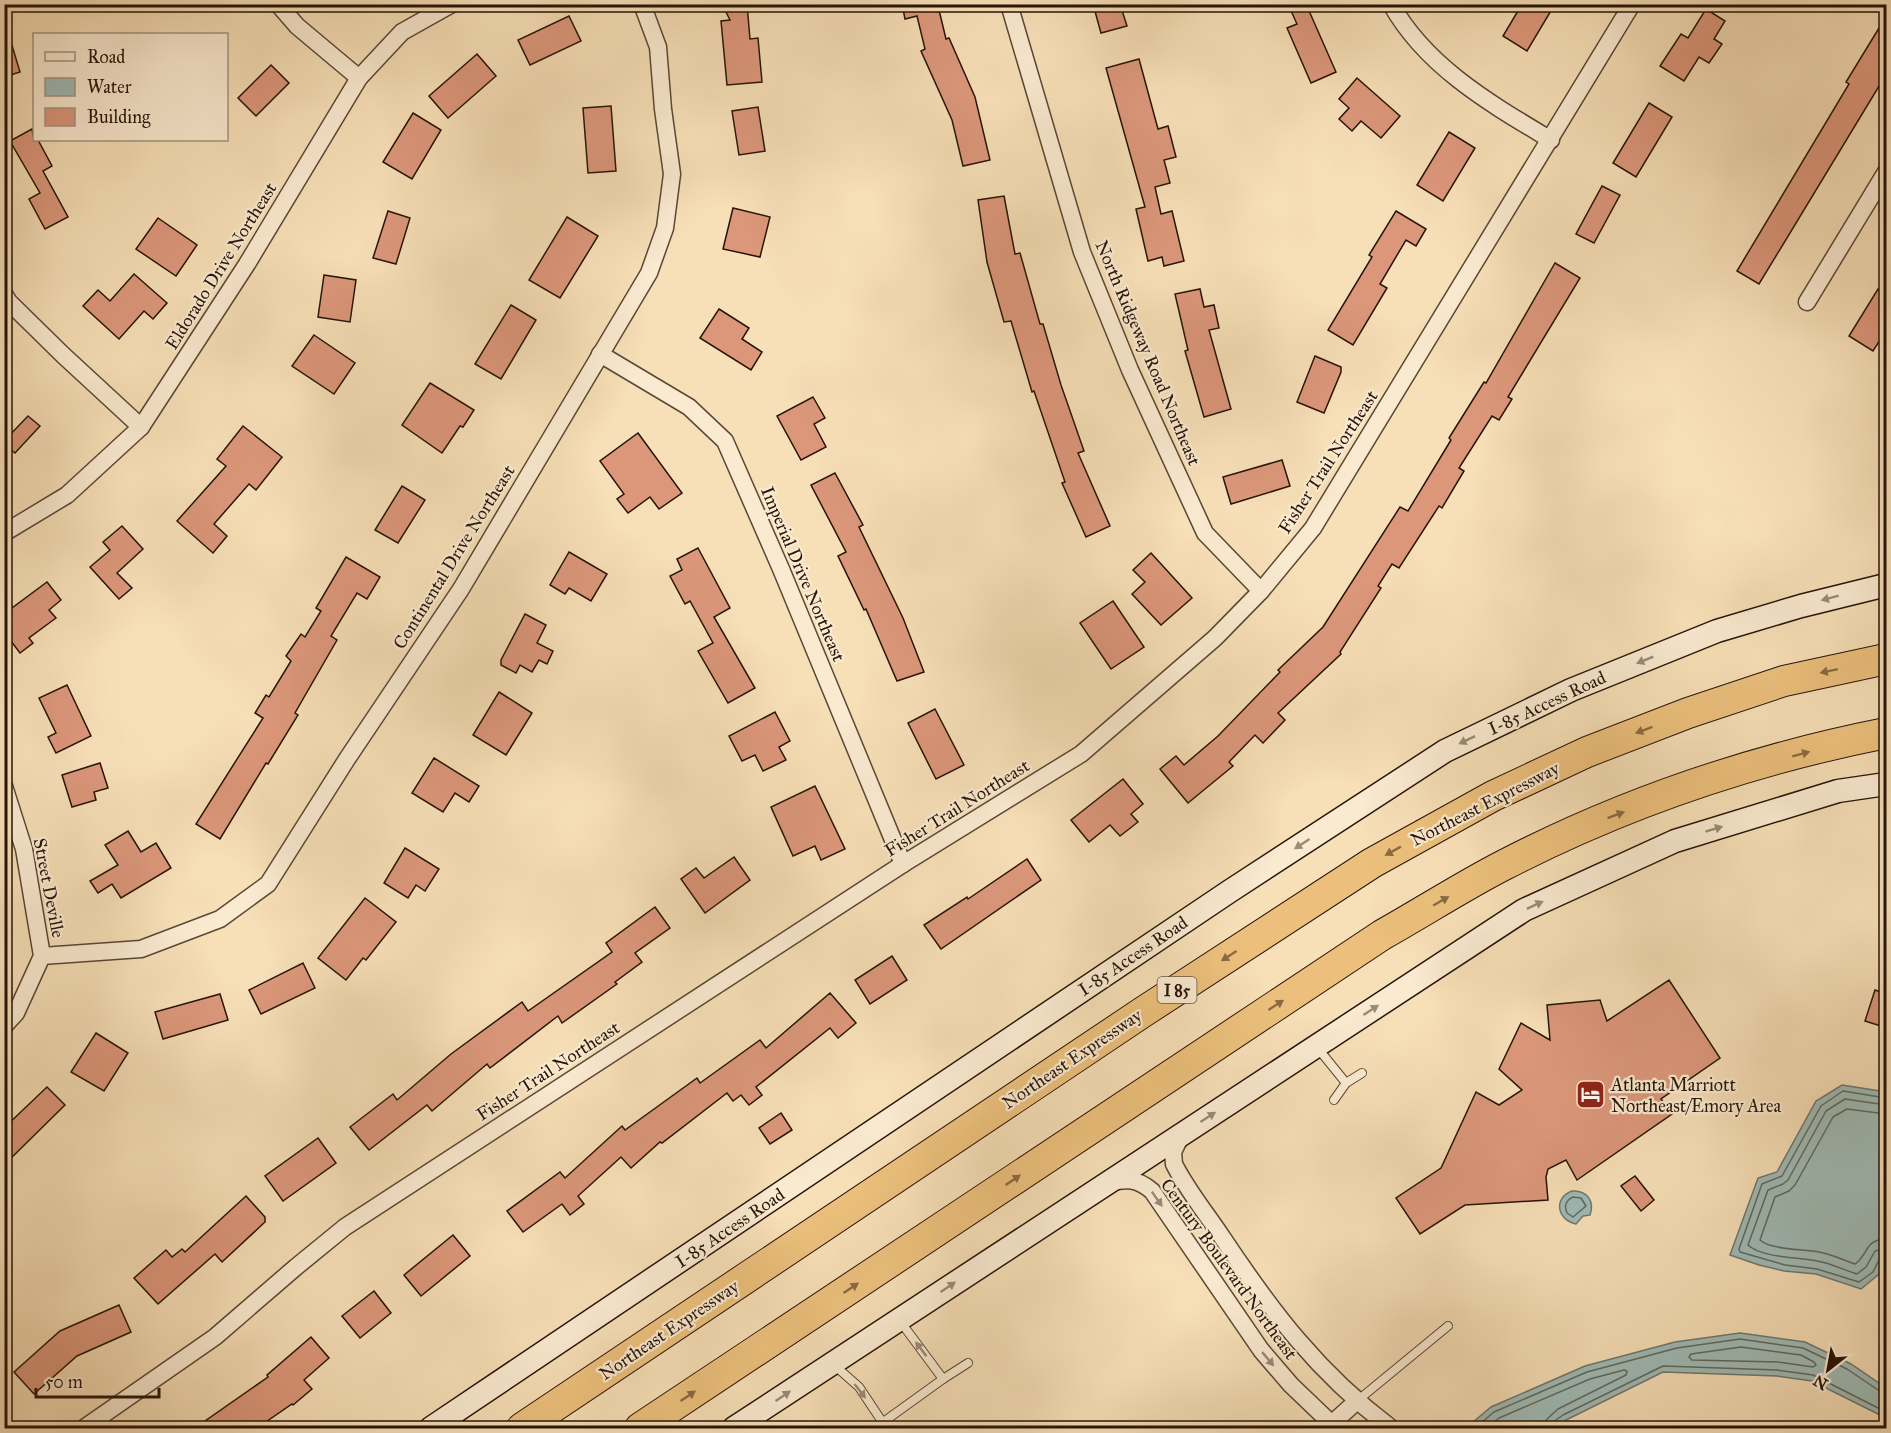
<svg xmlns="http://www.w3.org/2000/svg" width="1891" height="1433" viewBox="0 0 1891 1433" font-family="'IM FELL Great Primer',serif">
  <rect width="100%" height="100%" fill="#f7dfb7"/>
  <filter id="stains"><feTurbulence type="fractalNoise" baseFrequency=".00333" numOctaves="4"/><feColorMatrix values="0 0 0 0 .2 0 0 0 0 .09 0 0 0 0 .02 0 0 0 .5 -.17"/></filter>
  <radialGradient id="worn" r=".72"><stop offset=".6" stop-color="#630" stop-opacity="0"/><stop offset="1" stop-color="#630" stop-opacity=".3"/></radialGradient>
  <!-- water -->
  <g fill="#9fbbb6" stroke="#6f7870" stroke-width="1.5">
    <polygon points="1842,1085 1886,1092 1886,1256 1878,1275 1861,1289 1816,1274 1784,1271 1759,1265 1730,1255 1758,1178 1777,1172 1816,1101"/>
    <path d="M1572,1191c15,-1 23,10 18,24l-7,1 -7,8c-19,-4 -23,-26 -4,-33z"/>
    <polygon points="1740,1333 1805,1342 1851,1364 1886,1388 1886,1418 1812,1381 1777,1376 1663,1372 1566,1420 1555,1428 1466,1428 1491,1407 1585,1366 1675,1342"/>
  </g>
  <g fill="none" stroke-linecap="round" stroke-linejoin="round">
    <!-- shore -->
    <g stroke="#62685f" stroke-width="1.5">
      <polyline points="1886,1098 1843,1091 1821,1106 1782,1176 1762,1184 1739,1249 1740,1252 1785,1265 1817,1269 1859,1282 1873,1272 1880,1258 1886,1256"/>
      <path d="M1886,1105l-41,-6 -19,12 -38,69 -5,4 -15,6 -20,55c14,13 50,12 69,16 13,2 27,9 40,13l9,-7 9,-16 11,-3"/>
      <path d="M1886,1114l-39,-5 -14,8 -38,68 -6,6 -14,6 -15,43c11,10 44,9 59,12 12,2 24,8 36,12 14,-10 9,-24 31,-25"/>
      <path d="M1573,1197l8,1 5,8 -13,11 -6,-4c-3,-7 -1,-13 6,-16z"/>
      <polygon points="1741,1347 1801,1355 1814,1362 1816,1365 1813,1367 1778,1362 1692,1360 1689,1357 1691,1354"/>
      <polyline points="1475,1428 1494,1412 1587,1372 1677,1348 1740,1339 1803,1348 1847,1369 1881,1392 1886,1393"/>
      <polyline points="1486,1428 1499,1418 1590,1379 1624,1370 1627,1371 1626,1375 1558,1409 1547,1419 1544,1428"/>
      <polyline points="1552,1428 1553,1422 1563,1415 1663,1366 1777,1370 1813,1375 1886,1412"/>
    </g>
  </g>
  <!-- building -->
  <g fill="#dc977b" stroke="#261408" stroke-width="1.5">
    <polygon points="722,4 747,4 750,39 758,38 762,82 727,85 721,21 730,20"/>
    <polygon points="902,4 943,4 944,9 939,10 946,39 949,38 975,97 990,160 963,166 952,120 921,51 925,49 917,16 905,19"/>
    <polygon points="1093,4 1120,4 1127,26 1101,33"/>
    <polygon points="1288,4 1306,4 1336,72 1311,83 1287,28 1297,24"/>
    <polygon points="1522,4 1555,4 1527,51 1503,36"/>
    <polygon points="1706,9 1725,21 1714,39 1722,44 1709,63 1699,57 1684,81 1660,66 1681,34 1688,38"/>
    <polygon points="1887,15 1887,73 1759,284 1737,271 1849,84 1846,82"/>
    <polygon points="569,16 581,41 530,65 518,40"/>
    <polygon points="4,32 8,32 20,72 4,77"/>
    <polygon points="477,54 496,76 448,118 429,96"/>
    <polygon points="1139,59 1158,129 1168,126 1176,157 1164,160 1170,183 1155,187 1161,214 1172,211 1184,261 1164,266 1162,257 1148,261 1136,209 1145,207 1106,68"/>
    <polygon points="271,65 289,83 256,116 238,98"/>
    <polygon points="1357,78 1400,116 1381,138 1361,121 1352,131 1339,119 1349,108 1339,99"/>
    <polygon points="1649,103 1672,117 1636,177 1613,163"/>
    <polygon points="611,106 616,171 588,173 583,108"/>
    <polygon points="758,107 765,151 739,155 732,111"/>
    <polygon points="413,113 441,130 412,179 383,162"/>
    <polygon points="32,129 34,140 38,140 52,166 43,171 68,217 45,229 29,199 40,193 10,141"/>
    <polygon points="1449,132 1475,148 1443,201 1417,185"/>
    <polygon points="1602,186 1620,195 1594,243 1576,234"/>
    <polygon points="1004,196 1015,254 1020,253 1040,324 1043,324 1061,385 1084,451 1078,453 1110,526 1086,537 1062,483 1065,482 1034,391 1032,392 1011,321 1004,322 987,262 978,200"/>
    <polygon points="733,208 770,217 760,257 723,249"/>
    <polygon points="388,211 410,218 396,264 373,258"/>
    <polygon points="1396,211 1426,229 1416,246 1406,240 1380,284 1387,288 1353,345 1328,330 1372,257 1369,255"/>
    <polygon points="567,217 598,236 560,298 529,280"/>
    <polygon points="158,218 197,245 176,276 136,249"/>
    <polygon points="1555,263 1580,278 1508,397 1512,399 1499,420 1492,416 1459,468 1464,471 1442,508 1439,506 1399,568 1392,564 1378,586 1381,588 1340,652 1341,654 1278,713 1285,720 1263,743 1255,735 1229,762 1233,766 1188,803 1160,769 1176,756 1184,765 1218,736 1280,672 1278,670 1323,627 1400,507 1408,511 1451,440 1449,438 1484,382 1486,383"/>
    <polygon points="134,274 167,303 153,319 144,311 119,339 83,306 98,290 110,301"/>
    <polygon points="324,275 356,280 350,322 318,317"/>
    <polygon points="1200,289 1204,307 1214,305 1219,328 1209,330 1231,409 1204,417 1185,351 1188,350 1175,294"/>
    <polygon points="1878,289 1887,294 1887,329 1873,351 1849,336"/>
    <polygon points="511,305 536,320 501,379 475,364"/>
    <polygon points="719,309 749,328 742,339 762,352 751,370 700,338"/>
    <polygon points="314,335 355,363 334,394 292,366"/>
    <polygon points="1315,356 1341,367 1341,372 1324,413 1297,402"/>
    <polygon points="430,383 474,410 463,427 460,426 442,453 402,425"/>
    <polygon points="813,397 825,418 814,424 826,447 801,460 777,416"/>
    <polygon points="28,416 40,426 15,453 4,444 4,441"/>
    <polygon points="243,426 282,457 256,490 249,484 214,524 227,536 213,553 177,521 226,466 217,459"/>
    <polygon points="638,433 682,493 659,509 650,497 628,513 617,499 624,494 600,461"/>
    <polygon points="1282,460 1290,486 1231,504 1223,477"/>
    <polygon points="835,473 863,525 859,527 903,618 924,672 897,681 866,609 864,610 838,556 846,552 811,485"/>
    <polygon points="402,486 425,500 398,543 375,530"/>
    <polygon points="122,526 143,549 117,573 132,588 119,599 90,567 110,550 103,542"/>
    <polygon points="698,548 730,608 714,617 755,688 728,703 698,651 713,643 690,601 685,604 670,576 682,570 677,559"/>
    <polygon points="569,552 607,574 591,601 569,588 565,594 550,585"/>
    <polygon points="1151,553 1192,598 1161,625 1132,594 1145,582 1133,570"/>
    <polygon points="346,557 380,577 367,599 357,593 331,636 337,640 295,713 298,715 268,764 266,763 220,839 196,824 263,718 255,713 266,695 269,697 291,661 286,656 301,634 305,637 321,611 316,608"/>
    <polygon points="47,582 61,600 49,610 56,618 29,638 33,643 20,653 4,632 4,614"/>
    <polygon points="1113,601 1144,647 1111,669 1080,623"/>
    <polygon points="525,614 546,625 537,643 553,651 547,664 539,660 532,672 520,665 516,673 501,665 501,660"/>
    <polygon points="67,685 91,736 56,753 48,737 56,733 39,698"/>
    <polygon points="499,692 532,713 506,755 473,735"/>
    <polygon points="935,709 964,765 936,779 908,723"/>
    <polygon points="775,712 790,741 779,747 786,760 763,771 755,755 742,761 729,736"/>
    <polygon points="434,758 479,786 469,802 455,793 443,812 412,793"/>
    <polygon points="100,763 108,788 94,792 96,800 72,807 62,775"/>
    <polygon points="1123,779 1143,804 1131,814 1138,822 1120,836 1110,825 1089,842 1071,820"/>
    <polygon points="815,786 845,849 821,860 815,846 793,856 771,807"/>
    <polygon points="128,831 141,852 156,843 171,868 121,898 112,884 98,893 90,881 118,865 105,845"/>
    <polygon points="405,848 439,869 425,891 416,885 408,898 384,883"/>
    <polygon points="734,857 750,880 705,913 681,879 696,868 704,878"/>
    <polygon points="1027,859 1041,880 941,949 924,925 967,897 968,899"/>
    <polygon points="365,898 396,922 366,960 363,958 346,980 318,958"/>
    <polygon points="655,907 670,928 635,953 642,962 615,982 617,984 562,1023 558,1016 490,1068 487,1064 432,1111 427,1105 369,1150 350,1127 393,1094 397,1100 451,1054 522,1002 528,1011 612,952 606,943"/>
    <polygon points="892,956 907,980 870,1004 855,980"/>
    <polygon points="303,963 315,988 261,1014 249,990"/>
    <polygon points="1669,980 1720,1058 1661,1099 1672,1114 1577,1180 1566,1160 1548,1169 1546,1177 1548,1200 1465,1205 1420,1234 1396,1198 1441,1168 1476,1092 1499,1105 1522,1090 1499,1069 1521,1023 1550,1040 1547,1005 1600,1000 1607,1021"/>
    <polygon points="1875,990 1887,994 1887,1028 1865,1021"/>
    <polygon points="830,993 856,1023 838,1038 830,1028 756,1087 762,1095 749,1105 741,1095 733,1101 727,1093 662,1143 660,1142 631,1168 621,1157 578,1196 584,1204 570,1215 562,1204 523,1232 507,1211 560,1172 565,1178 622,1126 625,1130 697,1078 700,1083 760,1040 766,1048"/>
    <polygon points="220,994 228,1020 163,1039 155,1012"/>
    <polygon points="96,1033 128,1053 104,1091 71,1072"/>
    <polygon points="47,1087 65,1105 4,1165 4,1128"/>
    <polygon points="781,1113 792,1130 770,1144 759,1128"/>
    <polygon points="318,1138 336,1163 283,1201 265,1176"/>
    <polygon points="1635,1176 1654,1200 1641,1211 1621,1186"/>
    <polygon points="246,1196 265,1217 265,1222 222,1262 215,1254 158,1304 134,1278 166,1250 172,1257 182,1249 185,1252"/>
    <polygon points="453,1235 470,1256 421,1296 404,1275"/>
    <polygon points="374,1291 391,1313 360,1338 342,1316"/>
    <polygon points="119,1305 131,1332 77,1356 34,1394 14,1372 60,1331"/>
    <polygon points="311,1337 329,1358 304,1380 312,1389 293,1405 292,1404 257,1428 195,1428 268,1377 267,1375"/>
  </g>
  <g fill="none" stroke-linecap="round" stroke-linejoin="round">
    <defs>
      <g id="service">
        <polyline points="1316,1046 1346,1083"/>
        <polyline points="1334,1100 1346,1083 1362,1073"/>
        <polyline points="900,1321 943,1379"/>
        <polyline points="833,1364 859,1387 883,1423"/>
        <polyline points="1357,1401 1448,1326"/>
        <polyline points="875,1428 943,1379 968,1363"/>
      </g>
      <g id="minor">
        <polyline points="278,4 297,26 359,78"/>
        <polyline points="1009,4 1082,252 1130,370 1205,533 1261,591"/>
        <path d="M1391,4c35,63 100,100 160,136"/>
        <polyline points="4,294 9,302 63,355 141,427"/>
        <polyline points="1807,302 1886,172"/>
        <polyline points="600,354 689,407 725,441 781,569 903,864"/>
        <polyline points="4,533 67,495 141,427 247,264 359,78 402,32 452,4"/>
        <polyline points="4,786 24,849 42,956 16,1013 4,1026"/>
        <polyline points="42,956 141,949 220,919 268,884 347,759 461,589 649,273 665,228 672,174 663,109 658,47 642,4"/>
        <path d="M1182,1134l-9,18 1,12c13,26 32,49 48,73 50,75 96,136 169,191"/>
        <path d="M1110,1183c17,-5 28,-4 42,8l109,159 30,35 45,43"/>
        <polyline points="84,1428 215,1337 296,1267 345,1227 903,864 1081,754 1215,638 1261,591 1313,528 1632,4"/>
        <polyline points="1327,1428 1357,1401"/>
      </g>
      <g id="secondary">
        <polyline points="431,1428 1230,891 1445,751 1571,690 1717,631 1801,606 1886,585"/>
        <polyline points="734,1428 1524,910 1675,841 1838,791 1886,784"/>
      </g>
      <g id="motorway">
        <polyline points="522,1428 1143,1012 1372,863 1493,796 1587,752 1688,713 1784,681 1886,659"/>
        <path d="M640,1428l742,-493c41,-23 81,-49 122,-70 120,-62 251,-106 382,-132"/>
      </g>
    </defs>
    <!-- service casing -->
    <use href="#service" stroke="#5a4734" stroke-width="10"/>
    <!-- minor casing -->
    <use href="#minor" stroke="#5a4734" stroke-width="19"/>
    <!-- secondary casing -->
    <use href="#secondary" stroke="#261408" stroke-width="25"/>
    <!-- motorway casing -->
    <use href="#motorway" stroke="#261408" stroke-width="32"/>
    <!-- service -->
    <use href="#service" stroke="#faead0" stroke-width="8"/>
    <!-- minor -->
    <use href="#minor" stroke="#faead0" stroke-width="16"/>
    <!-- secondary -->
    <use href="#secondary" stroke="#faead0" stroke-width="22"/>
    <!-- motorway -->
    <use href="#motorway" stroke="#ecc07c" stroke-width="30"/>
  </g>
  <!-- one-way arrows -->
  <defs><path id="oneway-solid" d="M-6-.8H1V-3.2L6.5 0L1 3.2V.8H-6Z" transform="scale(1.5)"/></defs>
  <g fill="#9b8a76">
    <use href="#oneway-solid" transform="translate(1830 598) rotate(165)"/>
    <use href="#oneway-solid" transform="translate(1645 660) rotate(158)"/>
    <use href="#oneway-solid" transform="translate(1467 740) rotate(154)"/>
    <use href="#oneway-solid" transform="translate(1714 829) rotate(-17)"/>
    <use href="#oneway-solid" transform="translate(1302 844) rotate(147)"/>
    <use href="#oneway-solid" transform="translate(1535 905) rotate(-25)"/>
    <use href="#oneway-solid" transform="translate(1371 1010) rotate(-33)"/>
    <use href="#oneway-solid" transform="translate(1208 1117) rotate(-33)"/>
    <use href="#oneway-solid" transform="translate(1157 1199) rotate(55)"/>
    <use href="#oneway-solid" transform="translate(948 1287) rotate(-34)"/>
    <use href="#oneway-solid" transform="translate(921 1349) rotate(-127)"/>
    <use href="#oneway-solid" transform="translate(1268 1359) rotate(50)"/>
    <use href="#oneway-solid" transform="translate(860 1391) rotate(52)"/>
    <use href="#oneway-solid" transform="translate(783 1396) rotate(-34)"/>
  </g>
  <g fill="#896a42">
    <use href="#oneway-solid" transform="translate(1829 671) rotate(168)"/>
    <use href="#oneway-solid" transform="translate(1644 730) rotate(159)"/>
    <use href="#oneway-solid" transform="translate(1801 754) rotate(-15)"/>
    <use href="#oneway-solid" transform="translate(1616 815) rotate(-21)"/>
    <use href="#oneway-solid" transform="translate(1393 851) rotate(151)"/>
    <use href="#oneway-solid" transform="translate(1441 901) rotate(-30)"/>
    <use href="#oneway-solid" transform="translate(1229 956) rotate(147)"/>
    <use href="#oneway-solid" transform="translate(1276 1005) rotate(-33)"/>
    <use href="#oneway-solid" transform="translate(1013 1180) rotate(-34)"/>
    <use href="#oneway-solid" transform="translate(851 1288) rotate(-34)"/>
    <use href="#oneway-solid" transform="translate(688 1396) rotate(-34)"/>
  </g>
  <!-- icons -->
  <defs>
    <symbol id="hotel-square" viewBox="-11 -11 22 22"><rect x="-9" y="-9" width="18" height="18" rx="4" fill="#8f2418" stroke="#faead0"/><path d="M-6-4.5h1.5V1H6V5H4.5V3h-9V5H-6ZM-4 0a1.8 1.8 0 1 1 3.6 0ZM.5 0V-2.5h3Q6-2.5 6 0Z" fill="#fff"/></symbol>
  </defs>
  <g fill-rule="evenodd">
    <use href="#hotel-square" x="1574" y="1078" width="33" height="33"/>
  </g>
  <g text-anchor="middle" stroke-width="4.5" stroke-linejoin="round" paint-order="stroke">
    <!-- shield labels -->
    <rect fill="#faead0" stroke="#665444" stroke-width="1.5" x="1157.5" y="977" width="39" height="26" rx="4.5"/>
    <g font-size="16" font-weight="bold" fill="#261408">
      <text x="1177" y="996">I 85</text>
    </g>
    <!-- street labels -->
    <g font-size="18" fill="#261408" stroke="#faead0">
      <text transform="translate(221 266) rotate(-58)" y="6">Eldorado Drive Northeast</text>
      <text transform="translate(1148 353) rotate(67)" y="6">North Ridgeway Road Northeast</text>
      <text transform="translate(1328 462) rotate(-57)" y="6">Fisher Trail Northeast</text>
      <text transform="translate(454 557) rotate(-58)" y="6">Continental Drive Northeast</text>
      <text transform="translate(803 574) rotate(67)" y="6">Imperial Drive Northeast</text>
      <text transform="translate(1547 703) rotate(-25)" y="6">I-85 Access Road</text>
      <text transform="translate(1485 804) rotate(-27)" y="6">Northeast Expressway</text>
      <text transform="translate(957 808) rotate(-32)" y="6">Fisher Trail Northeast</text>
      <text transform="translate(49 888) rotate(79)" y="6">Street Deville</text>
      <text transform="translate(1133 956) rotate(-34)" y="6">I-85 Access Road</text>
      <text transform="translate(1072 1059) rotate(-34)" y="6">Northeast Expressway</text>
      <text transform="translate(548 1071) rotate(-33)" y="6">Fisher Trail Northeast</text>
      <text transform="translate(730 1228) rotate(-34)" y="6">I-85 Access Road</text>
      <text transform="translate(1229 1269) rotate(54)" y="6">Century Boulevard Northeast</text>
      <text transform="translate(669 1330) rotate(-34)" y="6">Northeast Expressway</text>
    </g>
    <!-- poi labels -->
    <g font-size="18" fill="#261408" stroke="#faead0" text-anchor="start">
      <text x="1611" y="1091">Atlanta Marriott<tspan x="1611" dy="21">Northeast/Emory Area</tspan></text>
    </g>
  </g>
  <!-- margin -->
  <rect width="1891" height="1433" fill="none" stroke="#f7dfb7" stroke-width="24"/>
  <rect x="6" y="6" width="1879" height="1421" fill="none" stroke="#261408" stroke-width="3"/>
  <rect x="12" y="12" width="1867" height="1409" fill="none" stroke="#261408" stroke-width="1.5"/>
  <!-- legend -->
  <rect x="33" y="33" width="195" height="108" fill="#faead0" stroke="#a59480" stroke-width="1.5"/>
  <rect x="45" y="52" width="30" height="9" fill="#faead0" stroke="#a59480" stroke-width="1.5"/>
  <text x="87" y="63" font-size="18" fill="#261408">Road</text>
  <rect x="45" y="78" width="30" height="18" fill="#9fbbb6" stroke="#a59480" stroke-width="1.5"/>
  <text x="87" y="93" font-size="18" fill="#261408">Water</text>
  <rect x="45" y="108" width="30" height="18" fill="#dc977b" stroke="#a59480" stroke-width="1.5"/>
  <text x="87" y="123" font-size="18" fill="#261408">Building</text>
  <!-- north arrow -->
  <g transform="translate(1828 1370) rotate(211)" stroke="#faead0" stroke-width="4.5" paint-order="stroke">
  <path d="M0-4.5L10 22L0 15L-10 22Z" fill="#261408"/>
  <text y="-9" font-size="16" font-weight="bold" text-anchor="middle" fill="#261408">N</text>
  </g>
  <!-- scale -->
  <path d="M36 1388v9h123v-9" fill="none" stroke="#261408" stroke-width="3"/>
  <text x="45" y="1388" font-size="18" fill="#261408" stroke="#faead0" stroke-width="4.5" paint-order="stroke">50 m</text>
  <rect width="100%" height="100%" filter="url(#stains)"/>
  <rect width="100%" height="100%" fill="url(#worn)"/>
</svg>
